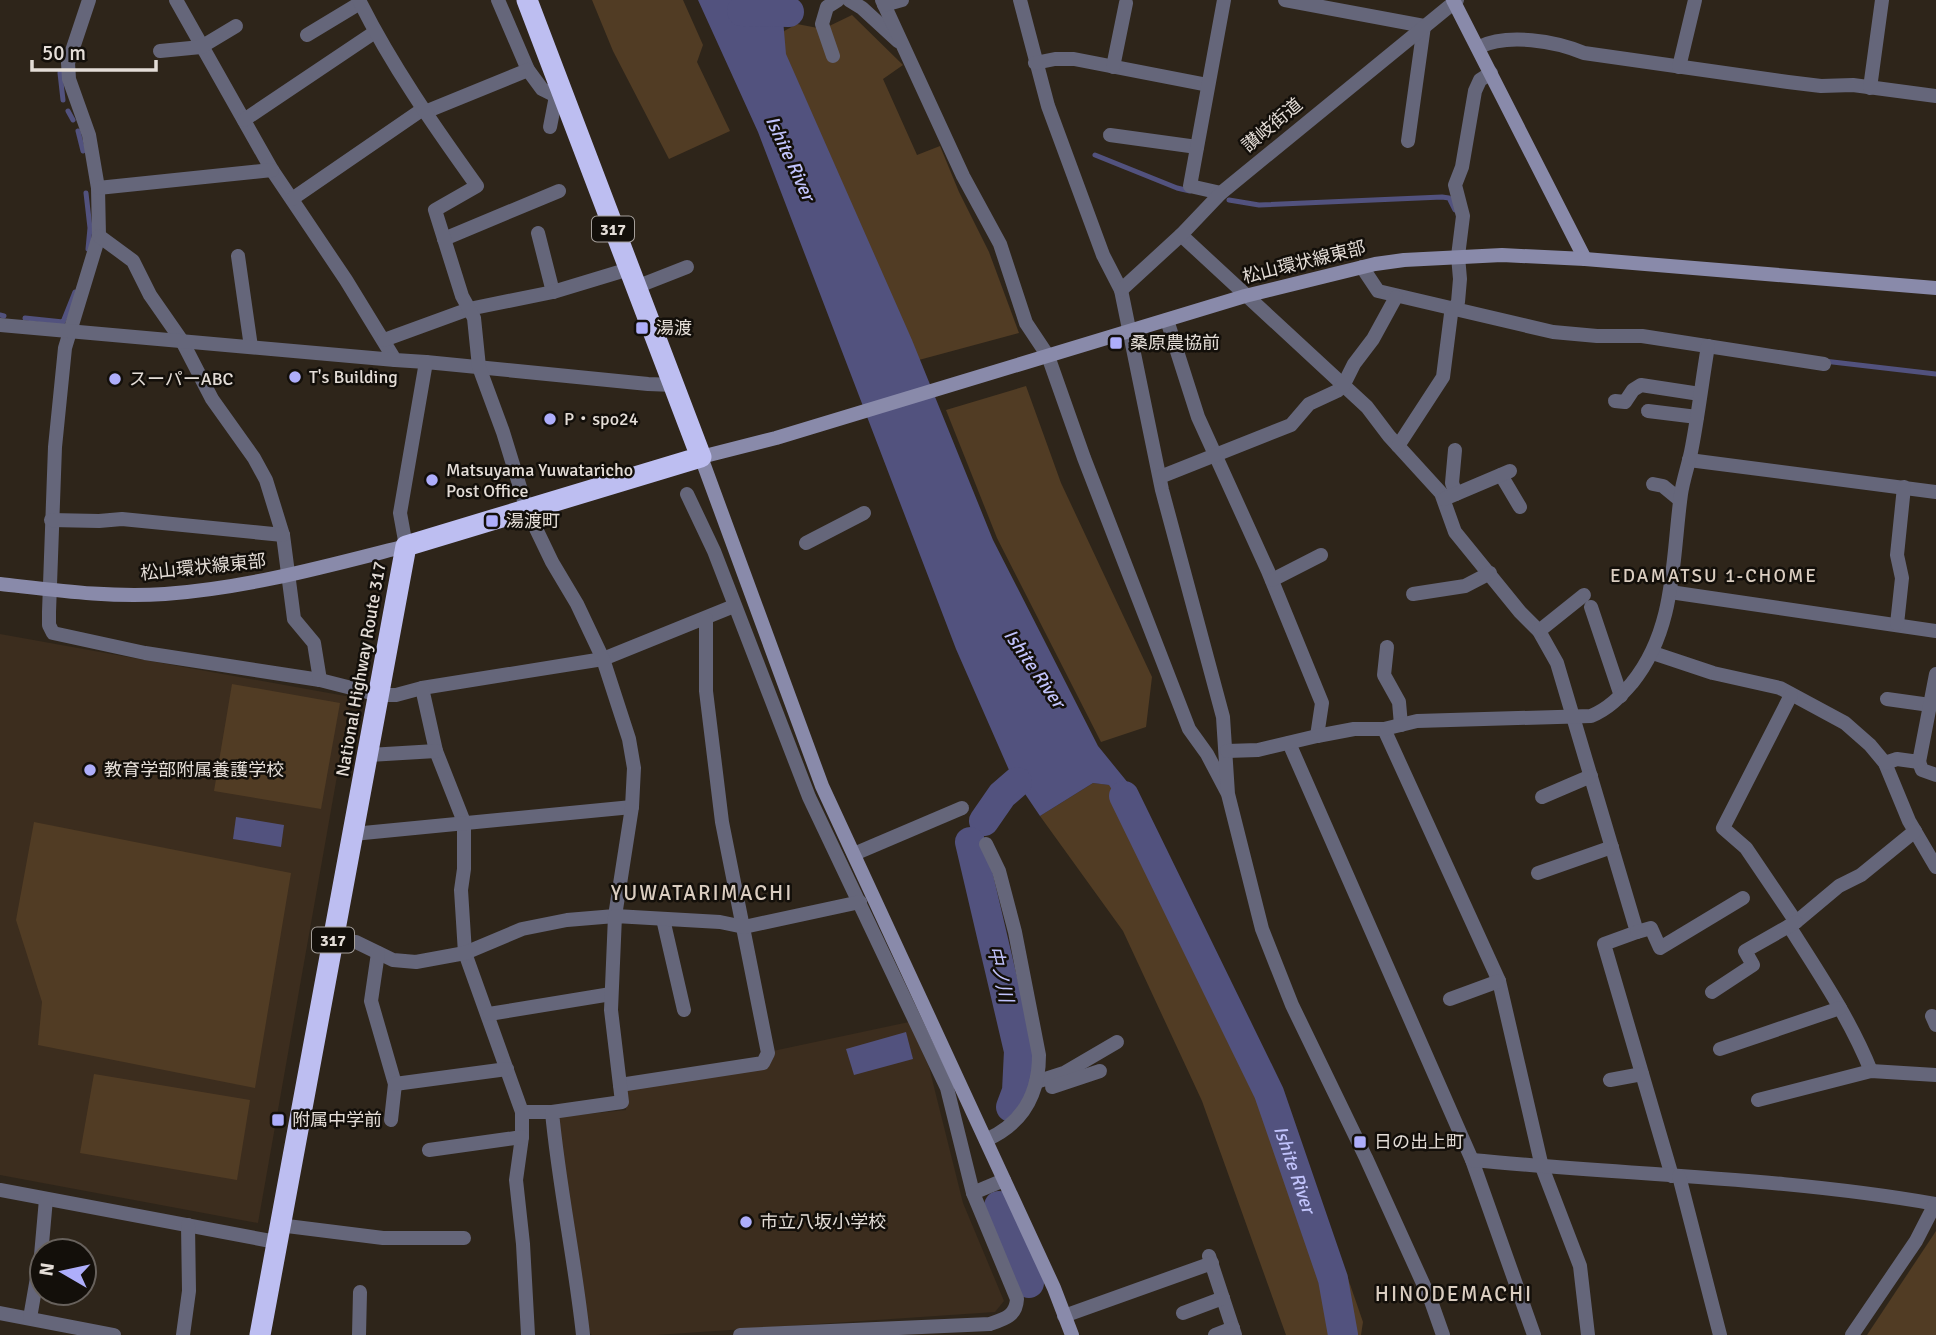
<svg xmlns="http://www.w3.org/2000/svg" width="1936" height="1335" viewBox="0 0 1936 1335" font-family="Signika,'Noto Sans JP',sans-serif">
  <rect width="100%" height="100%" fill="#2e251a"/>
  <!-- built -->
  <g fill="#3c2d1e">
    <polygon points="0,634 351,697 258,1223 0,1175"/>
    <polygon points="909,1022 929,1067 963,1203 1004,1301 995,1312 656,1335 592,1335 588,1332 558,1117 626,1110 625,1090 763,1069 773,1051"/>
  </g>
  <!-- green -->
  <g fill="#513c24">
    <polygon points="592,0 683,0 703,45 697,62 730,131 669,159 613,51"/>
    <polygon points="852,15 903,65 883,79 917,155 940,146 959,192 989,252 1019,333 904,364 764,42 797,24 823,29"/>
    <polygon points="1026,386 1061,483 1152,677 1146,727 1101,742 997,538 946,410"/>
    <polygon points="232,684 340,703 321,809 214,791"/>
    <polygon points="1093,783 1110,785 1138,830 1133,789 1214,955 1283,1090 1363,1322 1361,1335 1286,1335 1202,1101 1123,931 1040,816"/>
    <polygon points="34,822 291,873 255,1088 38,1045 42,1002 16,920"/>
    <polygon points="94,1074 250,1100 237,1180 80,1153"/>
    <polygon points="1936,1231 1936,1335 1867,1335"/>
  </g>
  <!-- water -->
  <g fill="#52527e">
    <polygon points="698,0 765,0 768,4 782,8 786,54 912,340 993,540 1098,746 1133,789 1139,832 1109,785 1093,783 1040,816 1009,770 956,649 758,132"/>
    <polygon points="236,817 284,825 281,847 233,839"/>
    <polygon points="906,1032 913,1059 854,1075 846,1049"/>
  </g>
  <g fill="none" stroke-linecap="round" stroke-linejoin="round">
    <!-- stream -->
    <g stroke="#52527e" stroke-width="5">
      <polyline points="60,73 63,100"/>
      <polyline points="68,111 73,120"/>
      <polyline points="78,131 83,151"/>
      <polyline points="1095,155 1177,188 1190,191"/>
      <polyline points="86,193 90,228 88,249"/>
      <polyline points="1229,200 1259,205 1442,197 1449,198 1455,210"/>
      <polyline points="0,315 4,316"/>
      <polyline points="25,318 63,322 75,292"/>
      <polyline points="1824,361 1936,374"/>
    </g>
    <!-- river -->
    <g stroke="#52527e" stroke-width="30">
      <polyline points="742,11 789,12"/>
      <path id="s1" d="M1124,796l145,297 64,186 10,56"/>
      <polyline points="984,821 1002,795 1017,782"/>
      <polyline points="970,842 1019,1051 1017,1091 1011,1107"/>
      <polyline points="999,1206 1029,1283"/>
    </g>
    <!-- street -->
    <g stroke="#65667a" stroke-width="14">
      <polyline points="89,0 68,63 69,79 89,135 98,188 99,236 65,348 55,447 49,612 49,625 53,633 145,653 320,680 379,695 396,695 422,688 603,659 734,606"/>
      <polyline points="176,0 272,170 346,280 395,360 426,362"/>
      <polyline points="498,0 528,70"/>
      <polyline points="849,0 862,8 898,41"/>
      <polyline points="882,0 963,176 1000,244 1026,323 1048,356 1084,458 1189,729 1207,754 1227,792"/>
      <polyline points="1020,0 1048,106 1103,255 1121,290 1162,490 1223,717 1228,794 1262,929 1292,1005 1366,1158 1431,1301 1443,1335"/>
      <polyline points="1285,0 1424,26 1408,141"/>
      <polyline points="884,5 902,0"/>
      <polyline points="307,35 360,3"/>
      <path d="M1479,47c29,-14 76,-6 105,6l204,29 33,4 32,-1 83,11"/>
      <polyline points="160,51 201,47 236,26"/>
      <polyline points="833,56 822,24 827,7 838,0"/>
      <polyline points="1035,63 1055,59 1074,59 1208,85"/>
      <polyline points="1113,67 1126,3"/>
      <polyline points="1679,67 1695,0"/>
      <polyline points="1870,88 1882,0"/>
      <polyline points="425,112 528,70 542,89 556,96 562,93"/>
      <polyline points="244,120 375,32"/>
      <polyline points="550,127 556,96"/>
      <polyline points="1110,135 1197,147"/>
      <polyline points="98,188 272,170"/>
      <polyline points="1221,193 1190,186 1224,0"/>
      <polyline points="292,199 423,109"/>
      <polyline points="538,233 553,292"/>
      <polyline points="1181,235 1367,407 1389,436 1441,493 1455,532 1520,612 1539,631 1557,663 1637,932 1604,944 1672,1176"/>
      <polyline points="99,236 133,261 150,295 182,341 212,399 254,458 266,480 283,535 294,619 314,643 320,680"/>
      <polyline points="444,239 559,191"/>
      <polyline points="238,256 251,347"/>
      <polyline points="1362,267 1378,291 1553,332 1597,336 1642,336 1824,364"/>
      <polyline points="636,287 687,267"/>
      <polyline points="1121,290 1181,235 1221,193 1457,0"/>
      <polyline points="1167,320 1198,417 1268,571 1322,703 1317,736"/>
      <polyline points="0,325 395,360"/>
      <polyline points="384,340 469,309 553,292 629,269"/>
      <polyline points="1615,401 1625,402 1633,390 1641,385 1700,394"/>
      <polyline points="1648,411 1697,417"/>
      <polyline points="1398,446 1443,377 1451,314 1458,302 1460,279 1458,256 1463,216 1455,185 1462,167 1475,91 1480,80 1491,73"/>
      <polyline points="1455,450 1452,483 1456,494"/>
      <polyline points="1689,460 1936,492"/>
      <polyline points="1501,475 1520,507"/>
      <polyline points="1160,477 1291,425 1309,404 1337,391 1343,386 1354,364 1373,339 1396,297"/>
      <polyline points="1653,484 1663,486 1680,500"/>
      <polyline points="687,494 714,551 809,797 947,1088 973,1193"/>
      <polyline points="1444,499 1510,471"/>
      <polyline points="51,520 99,521 122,519 283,535"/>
      <polyline points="806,543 864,513"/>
      <polyline points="406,546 400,513 426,362 648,384 674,385"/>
      <polyline points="1272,580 1321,555"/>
      <polyline points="1670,592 1936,631"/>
      <polyline points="1413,594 1465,586 1490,573"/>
      <polyline points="1591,607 1621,696"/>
      <polyline points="1897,624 1902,578 1897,555 1904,487"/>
      <polyline points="1539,631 1584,595"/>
      <polyline points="1387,647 1384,675 1399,702 1401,725"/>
      <polyline points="1653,653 1713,673 1780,688 1845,723 1870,745 1885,763 1909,821 1936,867"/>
      <polyline points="422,688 436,751 464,822 464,869 461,890 465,953 522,1112 552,1112"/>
      <polyline points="1791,695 1723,828 1746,848 1796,922 1839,886 1861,875 1915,831"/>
      <polyline points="1887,699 1930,705"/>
      <polyline points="1384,729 1499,981 1542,1167 1580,1266 1588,1335"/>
      <polyline points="1289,743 1472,1160 1534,1335"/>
      <path d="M1227,751l31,-1 59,-14 37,-7h30l33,-8 174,-5c17,-7 29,-19 41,-33 44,-54 40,-124 49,-189 2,-14 7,-28 10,-42 7,-35 11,-71 17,-106"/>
      <polyline points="369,755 436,751"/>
      <polyline points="1919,762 1922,770 1936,775"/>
      <polyline points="1885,763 1897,759 1919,762 1936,674"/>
      <polyline points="1542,797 1591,776"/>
      <polyline points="353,834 632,807"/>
      <polyline points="854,854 962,808"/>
      <polyline points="1538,873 1612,847"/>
      <polyline points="663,919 684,1010"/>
      <path d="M1789,926c30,47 61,93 82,145"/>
      <polyline points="1637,932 1651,928 1660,948 1743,898"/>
      <path d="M332,941l24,1 37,18 23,2 49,-9 57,-24 45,-9 48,-4 17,-109 2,-39 -5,-29 -26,-80 -26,-55 -25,-42 -25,-52 -24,-78 -24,-65 -5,-49 -12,-22 -27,-86 42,-24c-43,-60 -85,-120 -118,-186"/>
      <polyline points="378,953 371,1001 395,1084 391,1120"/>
      <polyline points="1712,992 1753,965 1745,951 1796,922"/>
      <polyline points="1450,999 1499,981"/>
      <polyline points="489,1014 611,994"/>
      <polyline points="1932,1016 1936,1025"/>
      <polyline points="1720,1049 1840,1008"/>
      <polyline points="1610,1080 1642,1074"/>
      <polyline points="1036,1082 1064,1073 1117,1042"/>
      <polyline points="395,1084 507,1069"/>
      <polyline points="620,1085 763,1063 768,1053 722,822 706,691 706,619"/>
      <polyline points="1052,1087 1100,1071"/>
      <polyline points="1758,1100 1871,1071 1936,1075"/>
      <polyline points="522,1112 522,1137 516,1180 523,1244 528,1335"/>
      <path d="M986,1140c36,-16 53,-45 53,-85l-24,-123 -16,-61 -13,-27"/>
      <polyline points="429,1150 522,1137"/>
      <path d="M1472,1160c154,15 311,17 464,44"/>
      <polyline points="1679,1176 1720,1335"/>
      <polyline points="0,1190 276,1242"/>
      <polyline points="279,1225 383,1238 464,1238"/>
      <polyline points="1209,1256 1235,1335"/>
      <polyline points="0,1313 114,1335"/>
      <polyline points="1183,1313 1223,1298"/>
      <polyline points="1064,1316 1212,1263"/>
      <polyline points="30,1318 41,1255 46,1199"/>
      <polyline points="183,1335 189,1291 188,1225"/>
      <polyline points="359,1335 360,1292"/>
      <path d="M583,1335c-8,-75 -24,-148 -31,-223l70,-10 -11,-92 4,-94 105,6 24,5 116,-25"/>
      <path d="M740,1335l250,-11c15,-5 26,-8 27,-25l-44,-106 31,-13"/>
      <polyline points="1215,1335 1233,1328"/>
      <polyline points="1852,1335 1916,1241 1935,1204"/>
    </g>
    <!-- secondary -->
    <g stroke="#898aaa" stroke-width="14">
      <polyline points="1453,0 1585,259"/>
      <path d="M0,584c54,6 110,14 165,10 83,-6 162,-28 241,-48"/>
      <polyline points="1072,1335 1054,1288 822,786 701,457 776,438 1245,296 1375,264 1404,260 1502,255 1585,259 1936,288"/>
    </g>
    <!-- highway -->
    <polyline stroke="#bdbef1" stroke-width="21" points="260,1335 406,546 701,457 527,0"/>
  </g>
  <!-- markers -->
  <g fill="#aeaefb" stroke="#130f0a" stroke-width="2.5">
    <rect x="635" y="321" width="14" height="14" rx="3.5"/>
    <rect x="1109" y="336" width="14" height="14" rx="3.5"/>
    <circle cx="295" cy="377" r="7"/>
    <circle cx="115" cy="379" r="7"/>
    <circle cx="550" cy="419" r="7"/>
    <circle cx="432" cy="480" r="7"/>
    <rect x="485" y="514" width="14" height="14" rx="3.5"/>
    <circle cx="90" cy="770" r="7"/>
    <rect x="271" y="1113" width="14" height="14" rx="3.5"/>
    <rect x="1353" y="1135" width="14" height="14" rx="3.5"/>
    <circle cx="746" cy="1222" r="7"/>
  </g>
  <g text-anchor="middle" stroke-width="5" stroke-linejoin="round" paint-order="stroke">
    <!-- shield labels -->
    <g fill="#130f0a" stroke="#a59f9a" stroke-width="2">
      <rect x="592" y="216.5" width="42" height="25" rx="5"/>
      <rect x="312" y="927.5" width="42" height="25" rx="5"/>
    </g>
    <g font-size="16" font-weight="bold" fill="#e4ddd7">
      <text x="613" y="235">317</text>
      <text x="333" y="946">317</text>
    </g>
    <!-- street labels -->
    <g font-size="18" fill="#e4ddd7" stroke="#130f0a">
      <text transform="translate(1272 125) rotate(-40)" y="6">讃岐街道</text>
      <text transform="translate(1304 262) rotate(-14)" y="6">松山環状線東部</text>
      <text transform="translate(203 567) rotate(-6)" y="6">松山環状線東部</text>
      <text transform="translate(361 669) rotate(-80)" y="6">National Highway Route 317</text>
    </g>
    <!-- poi labels -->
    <g font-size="18" fill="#e4ddd7" stroke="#130f0a" text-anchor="start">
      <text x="656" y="334">湯渡</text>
      <text x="1130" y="349">桑原農協前</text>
      <text x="309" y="383">T's Building</text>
      <text x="129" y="385">スーパーABC</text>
      <text x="564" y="425">P・spo24</text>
      <text x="446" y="476">Matsuyama Yuwataricho<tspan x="446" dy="21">Post Office</tspan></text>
      <text x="506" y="527">湯渡町</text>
      <text x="104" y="776">教育学部附属養護学校</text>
      <text x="292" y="1126">附属中学前</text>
      <text x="1374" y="1148">日の出上町</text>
      <text x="760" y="1228">市立八坂小学校</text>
    </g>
    <!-- water labels -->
    <g font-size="19" font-style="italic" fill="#c1c3fc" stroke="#130f0a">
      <text transform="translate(791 158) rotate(65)" y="7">Ishite River</text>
      <text transform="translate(1035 668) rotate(55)" y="7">Ishite River</text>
      <text transform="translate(1001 974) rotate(77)" y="7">中ノ川</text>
      <text dy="7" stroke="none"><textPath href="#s1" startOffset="411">Ishite River</textPath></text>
    </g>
    <!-- neighbourhood labels -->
    <g font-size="19" letter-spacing="2" fill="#dacdc0" stroke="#130f0a">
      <text x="1714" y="582">EDAMATSU 1-CHOME</text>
    </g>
    <!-- quarter labels -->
    <g font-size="21" letter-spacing="2" fill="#dacdc0" stroke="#130f0a">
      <text x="702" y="900">YUWATARIMACHI</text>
      <text x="1454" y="1301">HINODEMACHI</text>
    </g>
  </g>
  <!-- north arrow -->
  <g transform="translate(63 1272) rotate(279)"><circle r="33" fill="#130f0a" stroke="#67615c" stroke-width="2"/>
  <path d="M0-5L12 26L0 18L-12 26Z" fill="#aeaefb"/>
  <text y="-10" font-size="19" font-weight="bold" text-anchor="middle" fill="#e4ddd7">N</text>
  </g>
  <!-- scale -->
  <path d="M32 60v10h124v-10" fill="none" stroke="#e4ddd7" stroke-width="3.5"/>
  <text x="42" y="60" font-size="21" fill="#e4ddd7" stroke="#130f0a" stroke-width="5" paint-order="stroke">50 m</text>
</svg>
